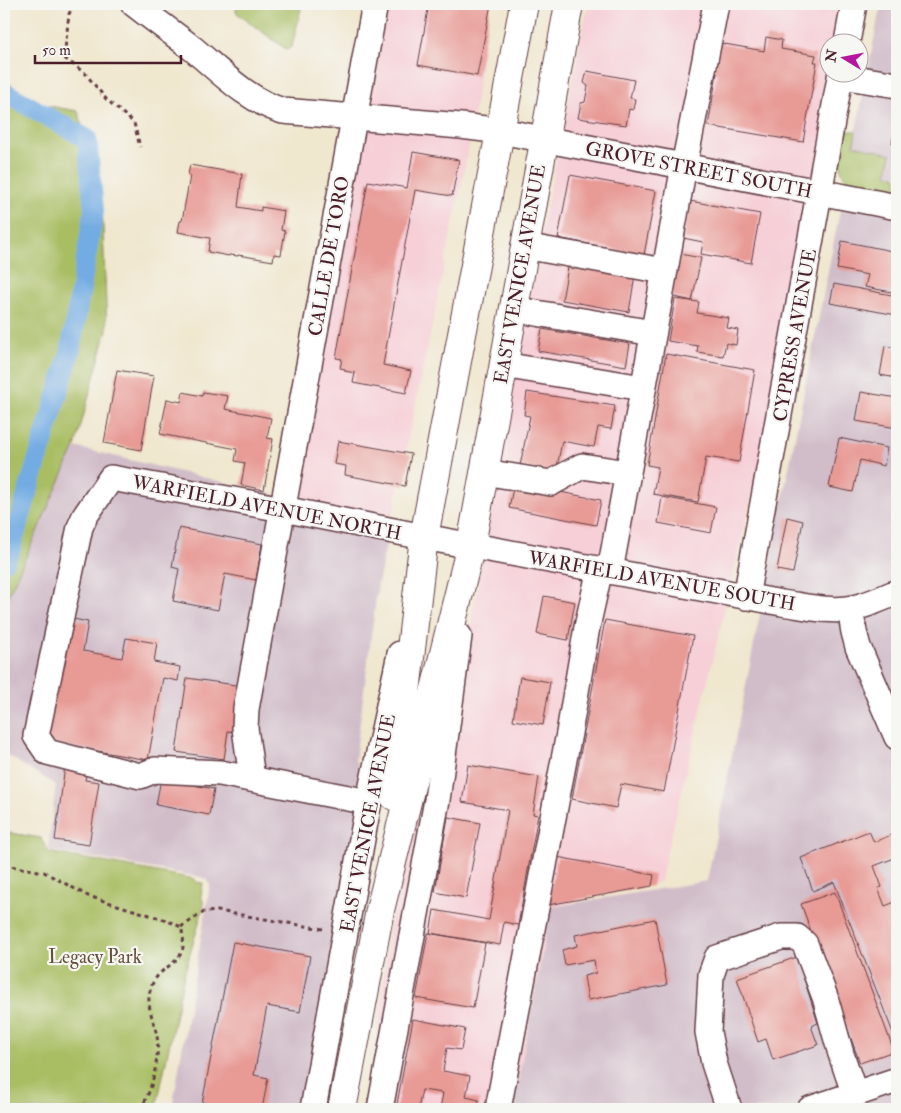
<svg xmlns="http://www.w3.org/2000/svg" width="901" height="1113" viewBox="0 0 901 1113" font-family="'IM FELL Double Pica',serif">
  <rect width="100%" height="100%" fill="#f6f6f2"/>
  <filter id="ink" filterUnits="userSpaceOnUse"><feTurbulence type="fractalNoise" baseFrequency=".02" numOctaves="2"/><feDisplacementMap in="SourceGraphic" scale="10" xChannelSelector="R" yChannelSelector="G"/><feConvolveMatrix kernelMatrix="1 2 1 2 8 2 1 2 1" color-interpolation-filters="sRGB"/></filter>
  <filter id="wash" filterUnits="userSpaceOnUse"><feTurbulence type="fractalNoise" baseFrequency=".0096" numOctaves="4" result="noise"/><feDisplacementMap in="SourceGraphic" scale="20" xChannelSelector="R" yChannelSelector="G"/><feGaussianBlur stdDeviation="1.12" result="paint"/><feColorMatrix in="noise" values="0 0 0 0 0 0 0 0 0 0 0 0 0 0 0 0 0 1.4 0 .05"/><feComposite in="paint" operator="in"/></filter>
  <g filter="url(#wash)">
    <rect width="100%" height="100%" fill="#f0e7cf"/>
    <!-- built -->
    <g fill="#f6cfd7">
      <polygon points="378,4 489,4 470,142 391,522 286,497"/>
      <polygon points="588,4 868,4 859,44 858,42 828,42 828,72 852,73 660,882 551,907 513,1109 369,1109 391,912 420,798 443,781 533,273"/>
    </g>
    <!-- industrial -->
    <g fill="#d1bdc9">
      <polygon points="881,4 897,4 897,1109 513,1109 551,907 707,881"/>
      <polygon points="75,447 391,522 378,583 355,760 379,798 326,1109 172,1109 210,885 207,880 201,877 48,850 56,785 4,753 4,602 14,583"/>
    </g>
    <!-- green -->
    <g fill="#a9be63" stroke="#7a6e47">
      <polygon points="237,4 302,4 292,47 286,49 283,47 238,14 236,11"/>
      <polygon points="4,100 20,101 78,111 102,202 107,330 75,447 14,583 4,602"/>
      <path d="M846,131h10l-2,14 37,9 -4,20 10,3v15c-20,-3 -56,-2 -57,-28 -1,-11 3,-22 5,-32z"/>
      <polygon points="4,832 41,838 48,852 195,879 196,882 203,883 201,895 204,905 184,975 156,1109 4,1109"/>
    </g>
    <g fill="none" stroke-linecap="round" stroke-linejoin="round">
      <!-- canal -->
      <polyline stroke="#73ace3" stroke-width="20" points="4,92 87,139 94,211 70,353 10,551 4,561"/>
    </g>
    <g id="blocks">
      <!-- building -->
      <g fill="#e89a95">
        <polygon points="429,4 491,4 477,76 418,65"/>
        <polygon points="766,37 782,40 781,49 816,55 814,62 817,62 803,142 708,126 717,73 714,73 719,43 764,51"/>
        <polygon points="587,71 634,80 630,98 635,99 633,110 629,109 626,125 578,118 581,103 585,102 588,86 584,83"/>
        <polygon points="896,120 897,120 897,144 892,143"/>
        <polygon points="413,152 459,160 452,196 415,190 383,365 411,371 406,393 353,383 355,373 345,371 345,369 340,368 342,359 336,358 368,181 407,188"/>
        <polygon points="190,165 242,174 238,207 261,211 261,207 284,211 281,230 285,231 281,255 274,254 273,261 238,255 238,256 229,255 229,256 208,252 210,238 178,232 180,221 182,221 190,176 188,175"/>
        <polygon points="570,175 656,191 644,255 558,238"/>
        <polygon points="690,201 760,214 751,263 701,254 703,242 683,238"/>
        <polygon points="842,241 897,252 897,293 865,287 868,275 837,269"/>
        <polygon points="680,254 701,258 692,301 671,296"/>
        <polygon points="569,262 635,275 629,312 562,300"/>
        <polygon points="834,284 897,296 897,315 830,303"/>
        <polygon points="675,299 699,302 697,313 729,318 727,328 738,330 736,345 726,343 723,356 697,352 698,346 668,341"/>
        <polygon points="542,329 630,344 626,366 538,351"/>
        <polygon points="885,346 897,348 897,378 880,375"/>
        <polygon points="666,354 755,370 739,462 706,457 698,502 653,494 658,467 647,465"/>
        <polygon points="117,370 154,376 141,450 104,443"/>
        <polygon points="183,392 202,396 203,392 228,396 225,409 271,418 267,438 273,439 264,490 241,485 245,463 235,461 237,449 160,434 167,399 181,402"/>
        <polygon points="527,392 615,406 611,429 598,427 594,447 562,441 556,473 520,466 530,416 524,415"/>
        <polygon points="861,392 897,398 897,428 856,421"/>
        <polygon points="839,438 887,448 884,466 860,460 853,492 829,487"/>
        <polygon points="338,441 411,454 405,486 345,475 346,466 334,464"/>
        <polygon points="514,483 601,500 596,525 509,508"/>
        <polygon points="662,497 716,507 711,533 658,523"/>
        <polygon points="787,517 803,521 793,573 777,570"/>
        <polygon points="179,528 262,544 256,580 225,574 218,610 173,601 179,569 172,567"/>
        <polygon points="544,596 575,602 568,640 537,634"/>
        <polygon points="69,618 88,622 83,651 122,658 126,638 157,643 154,662 180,667 178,681 163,678 148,760 46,742"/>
        <polygon points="605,620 693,636 664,792 621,784 616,808 572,799"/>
        <polygon points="520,677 550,682 543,725 513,720"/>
        <polygon points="187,678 242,686 235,732 228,731 224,759 176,752"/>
        <polygon points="468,765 539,777 533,814 538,815 518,925 504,922 500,945 430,933 434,910 489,920 508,810 462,802"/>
        <polygon points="65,766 87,769 85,780 99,782 89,845 55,840"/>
        <polygon points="161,779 214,789 209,815 156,805"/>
        <polygon points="448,817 480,823 466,898 435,892"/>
        <polygon points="869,831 874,842 896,833 897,834 897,857 874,866 882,887 878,888 885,906 895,902 897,906 897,944 894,945 897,954 897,1043 834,882 813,891 801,858"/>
        <polygon points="557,857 654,875 652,886 548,905"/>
        <polygon points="835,892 894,1051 860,1063 801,904"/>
        <polygon points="655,919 667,985 588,1000 584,976 596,973 594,960 565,965 562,950 577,946 575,935"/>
        <polygon points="428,933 485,943 473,1008 416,998"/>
        <polygon points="233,942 310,956 300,1012 267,1006 254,1075 268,1078 262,1109 201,1109"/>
        <polygon points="797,957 818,1023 811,1026 818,1045 773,1060 766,1039 758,1042 737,978"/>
        <polygon points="413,1019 465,1029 461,1050 447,1048 443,1071 470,1076 466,1097 479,1100 477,1109 440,1109 443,1093 422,1090 418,1109 396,1109"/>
      </g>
    </g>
  </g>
  <g filter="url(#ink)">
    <use href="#blocks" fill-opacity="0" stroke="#633d44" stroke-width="1"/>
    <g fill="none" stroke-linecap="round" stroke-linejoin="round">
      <defs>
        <g id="minor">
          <path d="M134,4c19,15 39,29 58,44 29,24 55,52 91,63l178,15 40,5 396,76"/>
          <polyline points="847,42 854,4"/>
          <polyline points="841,76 897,85"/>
          <polyline points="524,246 664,271"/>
          <polyline points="513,309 653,333"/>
          <polyline points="503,365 643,388"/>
          <polyline points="484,472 551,483 582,466 627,473"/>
          <polyline points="610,571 684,166 716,4"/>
          <polyline points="746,597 841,72"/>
          <polyline points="850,609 854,632 858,647 897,737"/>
          <polyline points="252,778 245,728 246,709 375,4"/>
          <path d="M369,802l-149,-29 -65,-3 -15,6 -93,-24 -11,-16 44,-209 5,-11 26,-38 172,31 141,28 358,66c22,3 49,10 71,5 15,-3 30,-10 44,-16"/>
          <polyline points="313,1109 370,795 400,654"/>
          <polyline points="380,1109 437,800 459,636"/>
          <polyline points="498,1109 569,733 587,627 600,569"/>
          <polyline points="729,1109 714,1063 708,1032 711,975 717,958 781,937 797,937 805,944 825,997 841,1054 855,1095"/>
          <polyline points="810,1109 897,1080"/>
        </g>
        <g id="major">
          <polyline points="394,796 424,537 524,4"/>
          <polyline points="342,1109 380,910 471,545 569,4"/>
        </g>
      </defs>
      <!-- minor casing -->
      <use href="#minor" stroke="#633d44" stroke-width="28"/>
      <!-- major casing -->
      <use href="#major" stroke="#633d44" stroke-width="30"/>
      <!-- path -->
      <g stroke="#633d44" stroke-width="3" stroke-dasharray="4 4" stroke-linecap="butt">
        <polyline points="74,4 69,14 64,58 85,73 106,99 134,123 140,147"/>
        <path d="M4,865l40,7 44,24 78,24 15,7c12,42 -24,33 -31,64 -4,16 4,29 7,45 3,19 -5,58 -17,73"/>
        <polyline points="181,927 204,912 218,911 323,929"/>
      </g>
      <!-- minor -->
      <use href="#minor" stroke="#fff" stroke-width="25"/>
      <!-- major -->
      <use href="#major" stroke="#fff" stroke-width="28"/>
    </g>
  </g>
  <g text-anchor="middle" stroke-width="4.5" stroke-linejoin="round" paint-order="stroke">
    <!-- street labels -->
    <g font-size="19" fill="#4a1f2b" stroke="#f6f6f2">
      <text transform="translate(699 169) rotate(11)" y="7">GROVE STREET SOUTH</text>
      <text transform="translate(328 256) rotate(-80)" y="7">CALLE DE TORO</text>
      <text transform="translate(519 274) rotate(-80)" y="7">EAST VENICE AVENUE</text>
      <text transform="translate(794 335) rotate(-80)" y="7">CYPRESS AVENUE</text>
      <text transform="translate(267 507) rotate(11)" y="7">WARFIELD AVENUE NORTH</text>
      <text transform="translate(662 580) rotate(10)" y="7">WARFIELD AVENUE SOUTH</text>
      <text transform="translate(367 823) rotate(-79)" y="7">EAST VENICE AVENUE</text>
    </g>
    <!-- park labels -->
    <g font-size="19" fill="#664f3c" stroke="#f6f6f2">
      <text x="95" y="963">Legacy Park</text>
    </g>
  </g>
  <!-- margin -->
  <rect width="901" height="1113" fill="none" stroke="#f6f6f2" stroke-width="20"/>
  <!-- north arrow -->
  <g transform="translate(844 58) rotate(280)"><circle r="24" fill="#f6f6f2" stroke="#b1a0a2"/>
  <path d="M0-4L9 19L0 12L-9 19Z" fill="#b5179e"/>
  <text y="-8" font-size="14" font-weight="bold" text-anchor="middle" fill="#4a1f2b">N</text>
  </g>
  <!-- scale -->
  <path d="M35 55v8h146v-8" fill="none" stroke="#4a1f2b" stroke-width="2.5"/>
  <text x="42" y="55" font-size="15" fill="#4a1f2b" stroke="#f6f6f2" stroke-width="4" paint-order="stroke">50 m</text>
</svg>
